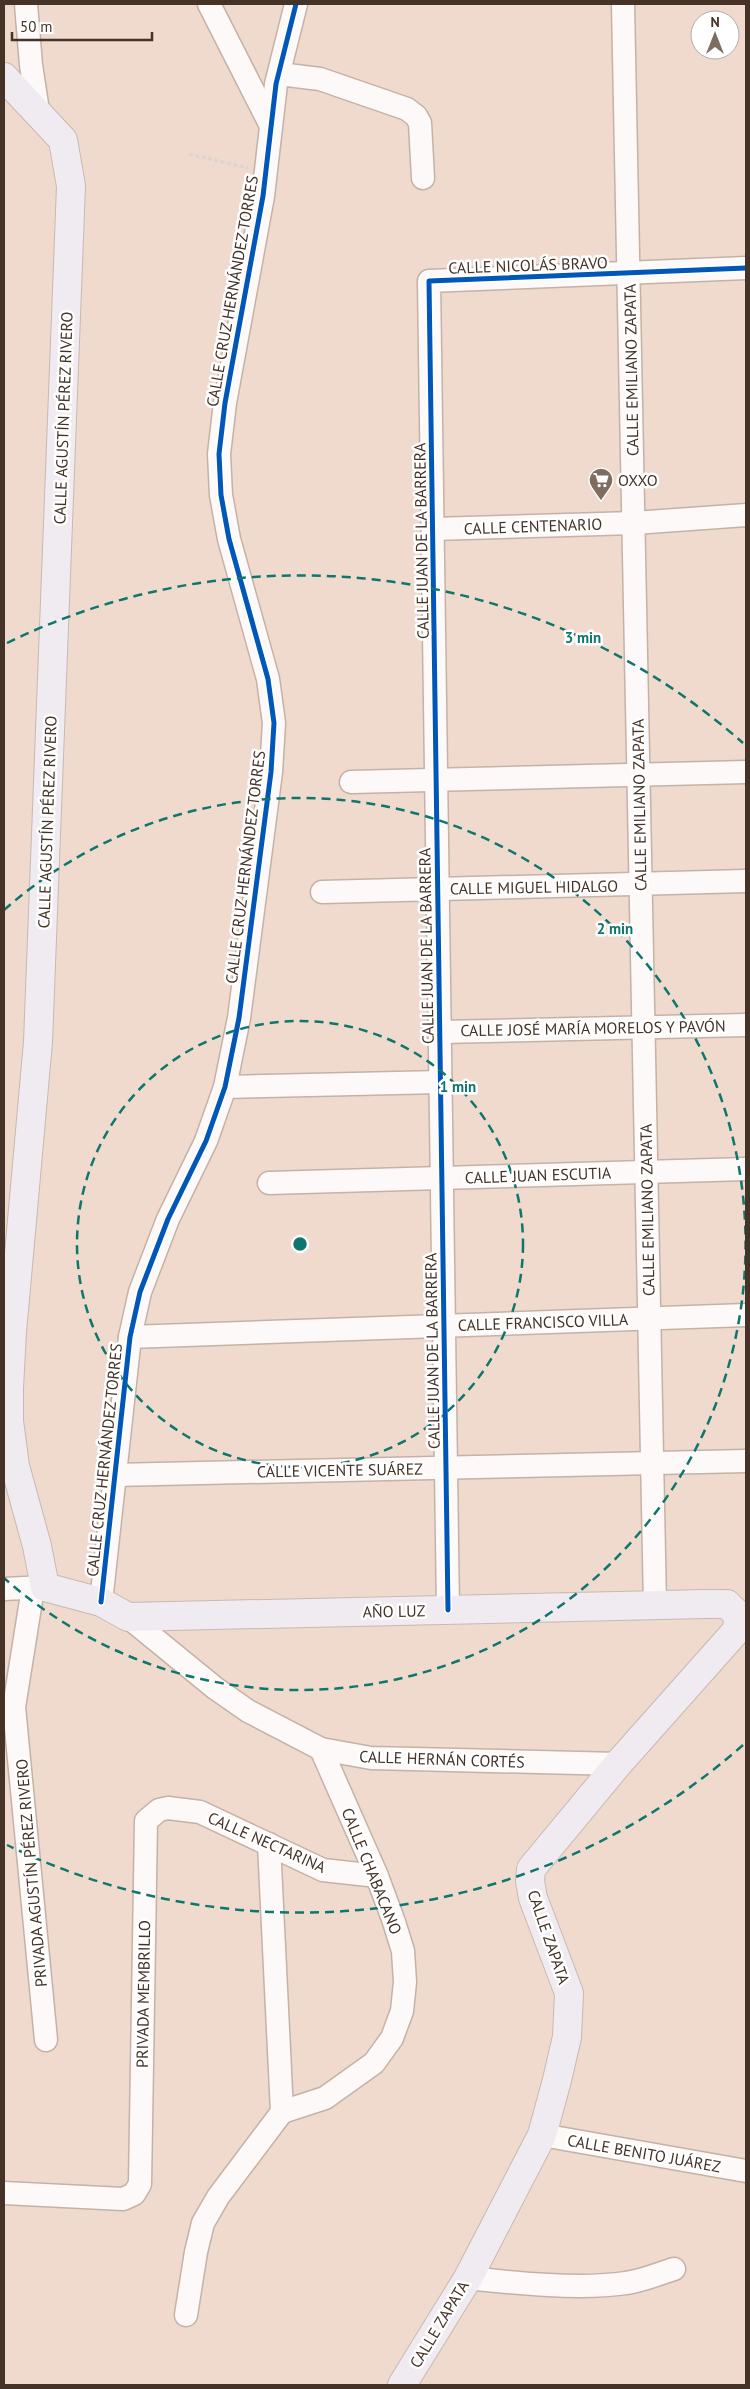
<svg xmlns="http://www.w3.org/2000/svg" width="750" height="2389" viewBox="0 0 750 2389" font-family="'PT Sans',sans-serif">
  <rect width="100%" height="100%" fill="#efdacd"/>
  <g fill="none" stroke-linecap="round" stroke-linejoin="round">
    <defs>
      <g id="minor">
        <polyline points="26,4 31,65 38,111"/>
        <polyline points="209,4 270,124"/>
        <polyline points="623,4 655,1606"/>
        <polyline points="279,74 320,79 407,109 416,116 420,123 423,178"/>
        <polyline points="433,529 634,523 746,515"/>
        <polyline points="351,782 746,772"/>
        <polyline points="322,892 746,881"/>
        <polyline points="440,1032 746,1025"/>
        <polyline points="225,1087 441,1082"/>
        <polyline points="269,1183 746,1169"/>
        <polyline points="130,1337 746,1315"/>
        <polyline points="114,1475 746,1461"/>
        <polyline points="33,1588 14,1707 46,2040"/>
        <polyline points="4,1589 45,1587"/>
        <polyline points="101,1602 130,1337 140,1292 168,1219 206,1141 225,1087 239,1018 271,772 274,723 268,679 229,539 221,495 219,454 225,403 263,196 276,84 296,4"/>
        <polyline points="448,1610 429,281 746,268"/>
        <polyline points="128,1617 215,1688 248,1711 321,1749 371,1758 618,1764"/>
        <polyline points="269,1844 282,2112"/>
        <polyline points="542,2135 746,2171"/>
        <polyline points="4,2193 123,2199 134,2194 140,2184 146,1821 159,1810 168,1808 200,1812 323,1870 377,1876"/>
        <path d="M468,2278c47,5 111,12 158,5 16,-2 32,-9 48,-14"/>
        <polyline points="186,2315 196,2252 203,2223 218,2197 282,2112 325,2098 374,2063 392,2038 402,2011 405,1982 403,1951 394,1922 377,1876 321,1749"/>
      </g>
      <polyline id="major" points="4,77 63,140 71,186 38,1042 12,1332 9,1388 9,1421 15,1466 37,1546 45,1587 101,1602 128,1617 705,1604 727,1604 738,1615 737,1630 618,1764 531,1869 530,1881 533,1898 569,1993 567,2037 557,2080 542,2135 468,2278 402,2385"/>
    </defs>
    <!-- minor casing -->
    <use href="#minor" stroke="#c4b2a6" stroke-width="25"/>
    <!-- major casing -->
    <use href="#major" stroke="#c6bab2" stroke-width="30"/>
    <!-- path -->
    <polyline stroke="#dbd4d0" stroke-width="3" stroke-dasharray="4 2.5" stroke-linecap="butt" points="189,154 248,168"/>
    <!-- minor -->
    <use href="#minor" stroke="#fdf9f8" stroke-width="22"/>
    <!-- major -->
    <use href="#major" stroke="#f0ebf0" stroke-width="28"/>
    <defs>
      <g id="cycleway">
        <polyline points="101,1602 130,1337 140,1292 168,1219 206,1141 225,1087 239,1018 271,772 274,723 268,679 229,539 221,495 219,454 225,403 263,196 276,84 296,4"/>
        <polyline points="448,1610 429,281 746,268"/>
      </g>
    </defs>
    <!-- cycleway casing -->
    <use href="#cycleway" stroke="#fff" stroke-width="8"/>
    <!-- cycleway -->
    <use href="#cycleway" stroke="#0057b8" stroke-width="5"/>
  </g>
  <!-- distance rings -->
  <g fill="none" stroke="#0f766e" stroke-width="2.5" stroke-dasharray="9 6">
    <circle cx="300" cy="1244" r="223"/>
    <path d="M4 910A446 446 0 1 1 4 1578"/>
    <path d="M743 1745A669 669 0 0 1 7 1845M7 643A669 669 0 0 1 743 743"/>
  </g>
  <!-- icons -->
  <defs>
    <symbol id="supermarket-pin" viewBox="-11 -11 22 30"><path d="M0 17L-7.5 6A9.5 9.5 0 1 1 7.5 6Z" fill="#806d62" stroke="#fff"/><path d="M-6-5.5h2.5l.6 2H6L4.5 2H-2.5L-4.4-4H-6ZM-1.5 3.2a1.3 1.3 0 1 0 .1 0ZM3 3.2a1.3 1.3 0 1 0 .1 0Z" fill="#fff"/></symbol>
  </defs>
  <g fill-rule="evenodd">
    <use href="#supermarket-pin" x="587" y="466" width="28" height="38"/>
  </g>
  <g text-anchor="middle" stroke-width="5" stroke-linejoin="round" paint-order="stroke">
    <!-- street labels -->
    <g font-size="16" fill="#453328" stroke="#fff">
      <text transform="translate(528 265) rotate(-2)" y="6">CALLE NICOLÁS BRAVO</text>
      <text transform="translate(232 291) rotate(-80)" y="6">CALLE CRUZ HERNÁNDEZ TORRES</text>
      <text transform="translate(631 370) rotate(-91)" y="6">CALLE EMILIANO ZAPATA</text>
      <text transform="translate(63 418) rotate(-88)" y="6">CALLE AGUSTÍN PÉREZ RIVERO</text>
      <text transform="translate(533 526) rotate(-2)" y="6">CALLE CENTENARIO</text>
      <text transform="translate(421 541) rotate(-91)" y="6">CALLE JUAN DE LA BARRERA</text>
      <text transform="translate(639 805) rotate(-91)" y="6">CALLE EMILIANO ZAPATA</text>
      <text transform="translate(47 822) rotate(-88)" y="6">CALLE AGUSTÍN PÉREZ RIVERO</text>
      <text transform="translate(245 867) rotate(-83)" y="6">CALLE CRUZ HERNÁNDEZ TORRES</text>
      <text transform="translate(534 887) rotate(-1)" y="6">CALLE MIGUEL HIDALGO</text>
      <text transform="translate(426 946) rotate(-91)" y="6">CALLE JUAN DE LA BARRERA</text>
      <text transform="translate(593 1028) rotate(-1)" y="6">CALLE JOSÉ MARÍA MORELOS Y PAVÓN</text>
      <text transform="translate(538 1175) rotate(-2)" y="6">CALLE JUAN ESCUTIA</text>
      <text transform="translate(647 1210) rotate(-91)" y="6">CALLE EMILIANO ZAPATA</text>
      <text transform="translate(543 1322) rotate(-2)" y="6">CALLE FRANCISCO VILLA</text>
      <text transform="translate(432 1351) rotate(-91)" y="6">CALLE JUAN DE LA BARRERA</text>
      <text transform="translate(104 1460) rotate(-84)" y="6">CALLE CRUZ HERNÁNDEZ TORRES</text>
      <text transform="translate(340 1470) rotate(-1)" y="6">CALLE VICENTE SUÁREZ</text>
      <text transform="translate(394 1611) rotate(-1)" y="6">AÑO LUZ</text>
      <text transform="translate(442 1759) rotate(2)" y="6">CALLE HERNÁN CORTÉS</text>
      <text transform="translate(267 1842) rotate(24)" y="6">CALLE NECTARINA</text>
      <text transform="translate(372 1871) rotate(68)" y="6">CALLE CHABACANO</text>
      <text transform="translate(31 1873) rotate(-95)" y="6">PRIVADA AGUSTÍN PÉREZ RIVERO</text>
      <text transform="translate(549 1937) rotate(71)" y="6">CALLE ZAPATA</text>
      <text transform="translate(143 1994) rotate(-89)" y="6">PRIVADA MEMBRILLO</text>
      <text transform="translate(644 2153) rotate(10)" y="6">CALLE BENITO JUÁREZ</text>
      <text transform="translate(439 2324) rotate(-59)" y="6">CALLE ZAPATA</text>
    </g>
    <!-- poi labels -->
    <g font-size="16" fill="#453328" stroke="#fff" text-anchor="start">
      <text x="618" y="486">OXXO</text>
    </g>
  </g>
  <circle cx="300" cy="1244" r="8" fill="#0f766e" stroke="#fff" stroke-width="2.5"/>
  <g font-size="15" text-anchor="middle" font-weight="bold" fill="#0f766e" stroke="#fff" stroke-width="5" stroke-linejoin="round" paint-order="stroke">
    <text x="583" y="643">3 min</text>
    <text x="615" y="934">2 min</text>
    <text x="458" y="1092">1 min</text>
  </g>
  <!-- border -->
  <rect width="750" height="2389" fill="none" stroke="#453328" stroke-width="10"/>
  <!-- north arrow -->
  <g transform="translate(715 35)"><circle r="24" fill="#ffffff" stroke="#b5ada9"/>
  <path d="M0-4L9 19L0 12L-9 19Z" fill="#806d62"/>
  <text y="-8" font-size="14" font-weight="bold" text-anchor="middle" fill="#453328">N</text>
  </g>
  <!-- scale -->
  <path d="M12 32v8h140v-8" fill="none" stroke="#453328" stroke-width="2.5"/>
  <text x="20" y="32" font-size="15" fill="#453328" stroke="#ffffff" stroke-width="4" paint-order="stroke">50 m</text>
</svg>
